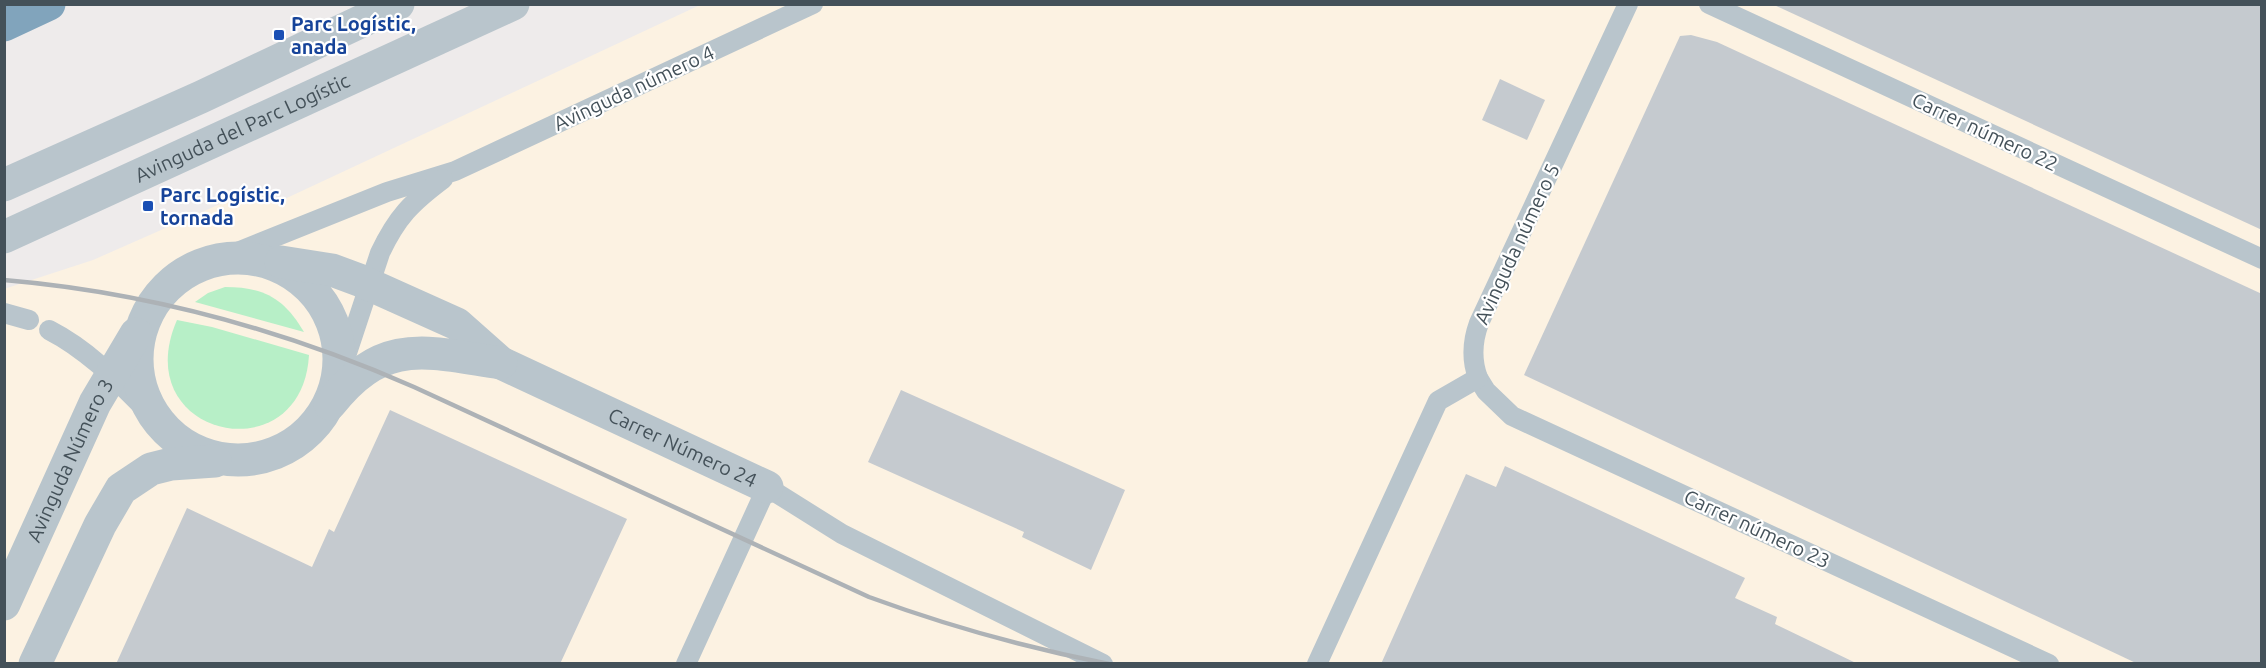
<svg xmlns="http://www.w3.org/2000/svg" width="2266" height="668" viewBox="0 0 2266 668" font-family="Ubuntu,sans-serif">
  <rect width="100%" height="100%" fill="#eeebeb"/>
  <!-- commercial -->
  <polygon fill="#fcf2e2" points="700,5 2261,5 2261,663 5,663 4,289 93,260 236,197 256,197 276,203"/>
  <!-- green -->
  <g fill="#b7efc7">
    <path d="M225,287c39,0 59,11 79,45l-109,-30 13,-9z"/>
    <path d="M177,320l35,7 97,28c-7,121 -183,82 -132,-35z"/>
  </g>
  <!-- building -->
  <g fill="#c5cacf">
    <polygon points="1772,4 2262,4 2262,230"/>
    <polygon points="1691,35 1717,42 2262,294 2262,664 2138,664 1524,375 1680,36"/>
    <polygon points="1500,79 1545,100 1527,140 1482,120"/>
    <polygon points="901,390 1125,490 1091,570 1022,537 1024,532 868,462"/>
    <polygon points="390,410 627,519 560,664 116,664 187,508 312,567 329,529 334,532"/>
    <polygon points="1505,466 1745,578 1735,598 1777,617 1775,624 1858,664 1381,664 1466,474 1496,487"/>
  </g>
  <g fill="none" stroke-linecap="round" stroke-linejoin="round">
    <!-- lane -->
    <g stroke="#b9c5cc" stroke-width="20">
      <polyline points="1709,4 2262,259"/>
      <polyline points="225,257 387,192 455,171 813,4"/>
      <polyline points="4,313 29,320"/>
      <path d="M49,330c43,22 74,57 108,91"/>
      <polyline points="1478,378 1486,391 1512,416 2049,664"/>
      <path d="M337,383l43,-130c17,-36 31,-50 63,-74"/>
      <polyline points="686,664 767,487 842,534 1103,664"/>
      <path d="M1317,664l121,-263 40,-23c-7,-19 -6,-36 1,-55l149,-319"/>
    </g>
    <!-- street -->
    <g stroke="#b9c5cc" stroke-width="33">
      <polyline points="4,185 201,97 398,4"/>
      <path id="s1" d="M4,237l509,-233"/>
      <circle cx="238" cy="359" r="101"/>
      <path id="s2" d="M281,262l51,8 27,10 98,44 44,39 266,124"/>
      <path d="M330,404c54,-68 95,-52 171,-41"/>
      <path id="s3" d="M4,604l91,-201 41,-69"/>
      <polyline points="35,664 100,525 121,489 151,469 171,464 215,461"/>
    </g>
    <!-- highway -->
    <polyline stroke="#81a4bc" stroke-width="33" points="4,25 49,4"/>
    <!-- rail -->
    <path stroke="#adb2b6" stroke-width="4.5" d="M4,280c142,12 280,50 410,107l455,210c79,29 158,51 240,67"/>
  </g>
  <!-- markers -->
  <g fill="#1a4fb4" stroke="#fff" stroke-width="2">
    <rect x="273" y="29" width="12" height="12" rx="3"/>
    <rect x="142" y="200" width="12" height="12" rx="3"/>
  </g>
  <g text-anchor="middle" stroke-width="4.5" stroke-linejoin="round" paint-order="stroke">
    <!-- transit labels -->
    <g font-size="20" font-weight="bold" fill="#164399" stroke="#fff" text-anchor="start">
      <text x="291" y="31">Parc Logístic,<tspan x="291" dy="23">anada</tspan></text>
      <text x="160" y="202">Parc Logístic,<tspan x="160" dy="23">tornada</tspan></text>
    </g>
    <!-- street labels -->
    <g font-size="20" fill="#445159" stroke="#fff">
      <text transform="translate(634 88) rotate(-25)" y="7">Avinguda número 4</text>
      <text dy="7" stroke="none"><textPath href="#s1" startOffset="262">Avinguda del Parc Logístic</textPath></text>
      <text transform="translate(1985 132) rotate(25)" y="7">Carrer número 22</text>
      <text transform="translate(1517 244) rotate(-65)" y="7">Avinguda número 5</text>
      <text dy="7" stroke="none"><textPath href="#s2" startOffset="447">Carrer Número 24</textPath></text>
      <text dy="7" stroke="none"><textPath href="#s3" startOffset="158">Avinguda Número 3</textPath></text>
      <text transform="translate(1757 529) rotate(25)" y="7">Carrer número 23</text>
    </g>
  </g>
  <!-- border -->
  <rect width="2266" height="668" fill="none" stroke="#445159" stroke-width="12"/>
</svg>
